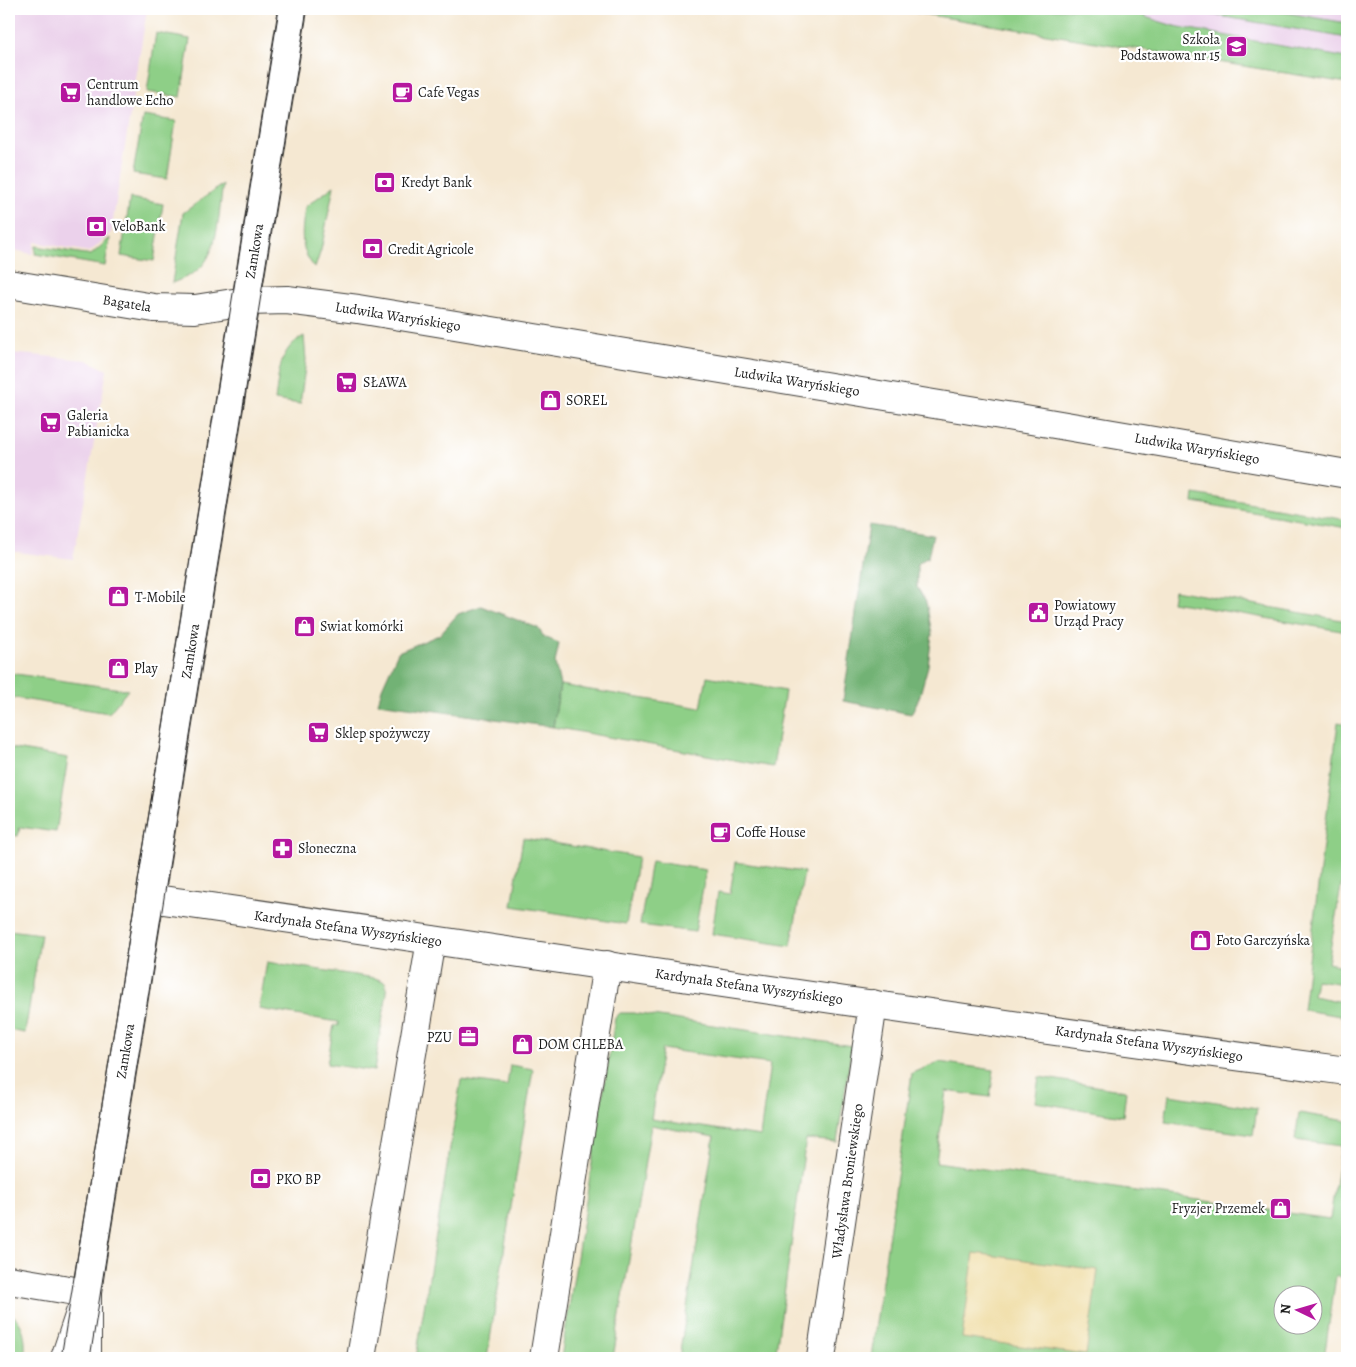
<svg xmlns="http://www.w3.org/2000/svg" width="1356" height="1367" viewBox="0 0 1356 1367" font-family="Alegreya,serif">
  <rect width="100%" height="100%" fill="#fff"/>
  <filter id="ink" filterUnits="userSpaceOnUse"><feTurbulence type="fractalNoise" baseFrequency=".02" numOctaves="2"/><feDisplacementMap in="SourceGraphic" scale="10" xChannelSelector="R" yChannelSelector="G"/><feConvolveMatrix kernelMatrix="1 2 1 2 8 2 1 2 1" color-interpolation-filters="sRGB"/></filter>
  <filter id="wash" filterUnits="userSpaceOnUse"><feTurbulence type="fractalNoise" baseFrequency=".0096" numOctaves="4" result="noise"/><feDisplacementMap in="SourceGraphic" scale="20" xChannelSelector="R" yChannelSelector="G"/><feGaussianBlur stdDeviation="1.12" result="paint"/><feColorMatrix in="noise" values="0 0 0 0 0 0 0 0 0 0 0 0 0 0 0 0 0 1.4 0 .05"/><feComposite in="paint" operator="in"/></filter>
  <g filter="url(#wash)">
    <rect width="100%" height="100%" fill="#f5e8d2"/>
    <!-- built -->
    <g fill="#ebd1eb">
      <polygon points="9,9 147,9 111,233 90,252 35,242 32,254 9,249"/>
      <polygon points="893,9 1347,9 1347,83 1273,71"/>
      <polygon points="9,353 87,360 107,370 73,559 9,551"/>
    </g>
    <!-- green -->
    <g fill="#8ecf87" stroke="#557652" fill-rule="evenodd">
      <polygon points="893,9 1140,9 1145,17 1174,26 1347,58 1347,83"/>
      <polygon points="1179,9 1264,9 1347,23 1347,38"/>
      <polygon points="156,33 190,39 181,97 147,92"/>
      <polygon points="143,116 176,121 167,179 133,174"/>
      <path d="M223,184c-4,25 -4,63 -21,82 -8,9 -20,13 -30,17l11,-70z"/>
      <path d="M334,186l-13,64 -6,18c-17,-20 -13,-37 -10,-61z"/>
      <polygon points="130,198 163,204 154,261 121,256"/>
      <polygon points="110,238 105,266 35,254 36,246 91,255"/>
      <path d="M304,336l2,24 -6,44 -25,-4c4,-25 3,-51 29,-64z"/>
      <polygon points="1194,494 1347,520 1347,528 1193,502"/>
      <polygon points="1174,590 1347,621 1347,632 1172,602"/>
      <polygon points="9,673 128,690 109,713 9,697"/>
      <polygon points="707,676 785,691 773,767 553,727 560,685 701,708"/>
      <polygon points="1338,722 1347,724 1347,851 1328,963 1347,967 1347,977 1346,977 1345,984 1316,980 1313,996 1343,1002 1341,1016 1303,1010"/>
      <polygon points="9,748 68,758 56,832 20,827 18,836 9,835"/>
      <polygon points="523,838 638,857 626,924 512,906"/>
      <polygon points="651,861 706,870 695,932 640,925"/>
      <polygon points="735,862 804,872 791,946 712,934 718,892 730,894"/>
      <polygon points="9,930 41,934 25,1033 9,1030"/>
      <polygon points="267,962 375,978 385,982 387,992 374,1071 327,1064 334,1025 338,1026 338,1022 259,1009"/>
      <path d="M620,1013h13l219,33 -15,96 -31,-3 -31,219h-96l35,-221 -63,-12 -38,233h-52l54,-340zM662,1049l108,15 -10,72 -109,-17z"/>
      <path d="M939,1062l55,8 -4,27 -44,-6 -10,71 394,57 11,-73 -46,-6 4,-27 48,8v157l-11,-2 -12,82h-453l41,-285zM1284,1294h30v30h-30z"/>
      <polygon points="510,1065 533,1069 487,1358 416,1358 461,1080 507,1086"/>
      <polygon points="1039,1077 1126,1091 1123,1116 1035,1102"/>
      <polygon points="1169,1095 1257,1108 1253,1135 1165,1122"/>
      <path d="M9,1312c16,10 18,30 15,46h-15z"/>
    </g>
    <!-- forest -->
    <g fill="#72b274" stroke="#476748">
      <polygon points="869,525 933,535 928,557 917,564 917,587 926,602 932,634 928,666 919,698 911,714 843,701"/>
      <polygon points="481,606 538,628 544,637 559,643 555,663 560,685 553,727 378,703 382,688 398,652 439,635 458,614"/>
    </g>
    <!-- sand -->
    <polygon fill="#eeda9e" stroke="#857b5d" points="974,1253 1098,1270 1086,1355 962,1338"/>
  </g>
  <g filter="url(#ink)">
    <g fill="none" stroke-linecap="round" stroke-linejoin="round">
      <defs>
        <g id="minor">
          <polyline points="9,284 154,308 195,309 246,301 287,300 358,309 1031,420 1347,474"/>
          <path d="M150,898c399,59 798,120 1197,173"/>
          <polyline points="9,1280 87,1293"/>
          <polyline points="65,1358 80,1313"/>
          <polyline points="87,1358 87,1293 92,1258 293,9"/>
          <polyline points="361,1358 431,940"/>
          <polyline points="544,1358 607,965"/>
          <polyline points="821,1358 873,1004"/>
        </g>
      </defs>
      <!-- minor casing -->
      <use href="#minor" stroke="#3d3b37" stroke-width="30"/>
      <!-- minor -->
      <use href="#minor" stroke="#fff" stroke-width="28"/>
      <!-- tram -->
      <g stroke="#1c1c1c" stroke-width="1">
        <polyline points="61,1358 279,9"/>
        <polyline points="90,1358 307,9"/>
      </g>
    </g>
  </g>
  <!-- icons -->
  <defs>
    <symbol id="school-square" viewBox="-11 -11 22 22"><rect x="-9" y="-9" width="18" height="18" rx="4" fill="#b5179e" stroke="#fff"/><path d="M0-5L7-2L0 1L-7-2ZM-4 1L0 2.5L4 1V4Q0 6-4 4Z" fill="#fff"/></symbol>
    <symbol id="supermarket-square" viewBox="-11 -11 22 22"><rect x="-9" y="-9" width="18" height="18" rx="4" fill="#b5179e" stroke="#fff"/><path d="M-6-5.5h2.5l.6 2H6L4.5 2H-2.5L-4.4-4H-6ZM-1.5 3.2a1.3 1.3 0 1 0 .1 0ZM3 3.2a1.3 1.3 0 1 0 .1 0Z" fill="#fff"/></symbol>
    <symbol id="cafe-square" viewBox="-11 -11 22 22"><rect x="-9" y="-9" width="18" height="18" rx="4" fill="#b5179e" stroke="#fff"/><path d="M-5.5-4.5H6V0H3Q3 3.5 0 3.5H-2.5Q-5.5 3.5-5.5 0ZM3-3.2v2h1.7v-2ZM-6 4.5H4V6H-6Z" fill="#fff"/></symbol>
    <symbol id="bank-square" viewBox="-11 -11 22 22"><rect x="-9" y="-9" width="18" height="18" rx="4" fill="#b5179e" stroke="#fff"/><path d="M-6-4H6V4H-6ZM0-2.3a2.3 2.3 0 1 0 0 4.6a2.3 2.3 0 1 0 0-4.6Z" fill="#fff"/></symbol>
    <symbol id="shop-square" viewBox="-11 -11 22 22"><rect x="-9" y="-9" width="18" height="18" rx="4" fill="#b5179e" stroke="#fff"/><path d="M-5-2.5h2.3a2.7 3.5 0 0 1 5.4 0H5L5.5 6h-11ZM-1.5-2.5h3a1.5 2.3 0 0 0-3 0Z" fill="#fff"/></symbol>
    <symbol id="civic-square" viewBox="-11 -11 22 22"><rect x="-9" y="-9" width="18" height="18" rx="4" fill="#b5179e" stroke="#fff"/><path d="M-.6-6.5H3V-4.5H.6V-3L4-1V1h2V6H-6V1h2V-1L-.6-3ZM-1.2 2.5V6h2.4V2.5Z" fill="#fff"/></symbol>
    <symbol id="pharmacy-square" viewBox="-11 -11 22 22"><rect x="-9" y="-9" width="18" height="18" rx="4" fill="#b5179e" stroke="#fff"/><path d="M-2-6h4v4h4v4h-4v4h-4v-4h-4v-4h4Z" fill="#fff"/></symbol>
    <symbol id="office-square" viewBox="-11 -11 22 22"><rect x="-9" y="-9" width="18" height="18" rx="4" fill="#b5179e" stroke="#fff"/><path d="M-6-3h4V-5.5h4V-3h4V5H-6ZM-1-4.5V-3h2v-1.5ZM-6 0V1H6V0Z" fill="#fff"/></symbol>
  </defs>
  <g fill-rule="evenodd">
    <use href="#school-square" x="1224" y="34" width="25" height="25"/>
    <use href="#supermarket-square" x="58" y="80" width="25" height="25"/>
    <use href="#cafe-square" x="390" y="80" width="25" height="25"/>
    <use href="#bank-square" x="372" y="170" width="25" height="25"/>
    <use href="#bank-square" x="84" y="214" width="25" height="25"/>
    <use href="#bank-square" x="360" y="236" width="25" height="25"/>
    <use href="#supermarket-square" x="334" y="370" width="25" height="25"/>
    <use href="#shop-square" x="538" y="388" width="25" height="25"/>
    <use href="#supermarket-square" x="38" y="410" width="25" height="25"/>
    <use href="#shop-square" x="106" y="584" width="25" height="25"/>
    <use href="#civic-square" x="1026" y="600" width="25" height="25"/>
    <use href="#shop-square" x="292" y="614" width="25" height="25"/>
    <use href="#shop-square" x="106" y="656" width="25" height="25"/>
    <use href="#supermarket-square" x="306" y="720" width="25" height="25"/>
    <use href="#cafe-square" x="708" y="820" width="25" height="25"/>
    <use href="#pharmacy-square" x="270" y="836" width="25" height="25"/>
    <use href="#shop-square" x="1188" y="928" width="25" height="25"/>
    <use href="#office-square" x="456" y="1024" width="25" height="25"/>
    <use href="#shop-square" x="510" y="1032" width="25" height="25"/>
    <use href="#bank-square" x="248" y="1166" width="25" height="25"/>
    <use href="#shop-square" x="1268" y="1196" width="25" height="25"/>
  </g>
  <g text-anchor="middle" stroke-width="4.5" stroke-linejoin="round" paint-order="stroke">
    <!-- poi labels -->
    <g font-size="14" fill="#1c1c1c" stroke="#fff" text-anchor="start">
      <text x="1220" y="44" text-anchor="end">Szkoła<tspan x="1220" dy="16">Podstawowa nr 15</tspan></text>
      <text x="87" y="89">Centrum<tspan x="87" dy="16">handlowe Echo</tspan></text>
      <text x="418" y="97">Cafe Vegas</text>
      <text x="401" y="187">Kredyt Bank</text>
      <text x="112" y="231">VeloBank</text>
      <text x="388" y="254">Credit Agricole</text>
      <text x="363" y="387">SŁAWA</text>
      <text x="566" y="405">SOREL</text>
      <text x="67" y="420">Galeria<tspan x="67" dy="16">Pabianicka</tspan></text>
      <text x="135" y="602">T-Mobile</text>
      <text x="1054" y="610">Powiatowy<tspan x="1054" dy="16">Urząd Pracy</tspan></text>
      <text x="320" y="631">Swiat komórki</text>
      <text x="134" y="673">Play</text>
      <text x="335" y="738">Sklep spożywczy</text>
      <text x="736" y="837">Coffe House</text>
      <text x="298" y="853">Słoneczna</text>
      <text x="1216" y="945">Foto Garczyńska</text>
      <text x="452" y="1042" text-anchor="end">PZU</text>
      <text x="538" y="1049">DOM CHLEBA</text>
      <text x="276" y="1184">PKO BP</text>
      <text x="1265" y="1213" text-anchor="end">Fryzjer Przemek</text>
    </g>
    <!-- street labels -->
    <g font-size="14" fill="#1c1c1c" stroke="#fff">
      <text transform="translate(254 251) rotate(-81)" y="5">Zamkowa</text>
      <text transform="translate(127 303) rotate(9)" y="5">Bagatela</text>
      <text transform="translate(398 316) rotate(9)" y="5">Ludwika Waryńskiego</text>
      <text transform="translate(797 381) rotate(9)" y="5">Ludwika Waryńskiego</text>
      <text transform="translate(1197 448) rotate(10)" y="5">Ludwika Waryńskiego</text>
      <text transform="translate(190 651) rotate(-81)" y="5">Zamkowa</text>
      <text transform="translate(348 928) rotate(8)" y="5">Kardynała Stefana Wyszyńskiego</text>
      <text transform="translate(749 986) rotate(8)" y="5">Kardynała Stefana Wyszyńskiego</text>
      <text transform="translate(1149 1043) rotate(8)" y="5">Kardynała Stefana Wyszyńskiego</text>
      <text transform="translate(125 1051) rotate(-81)" y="5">Zamkowa</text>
      <text transform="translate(847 1181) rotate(-82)" y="5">Władysława Broniewskiego</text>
    </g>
  </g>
  <!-- margin -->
  <rect width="1356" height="1367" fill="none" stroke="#fff" stroke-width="30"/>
  <!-- north arrow -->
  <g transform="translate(1298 1310) rotate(275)"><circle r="24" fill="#ffffff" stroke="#a4a4a4"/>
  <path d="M0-4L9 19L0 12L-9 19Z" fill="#b5179e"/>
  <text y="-8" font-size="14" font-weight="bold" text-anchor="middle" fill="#1c1c1c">N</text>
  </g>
</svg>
